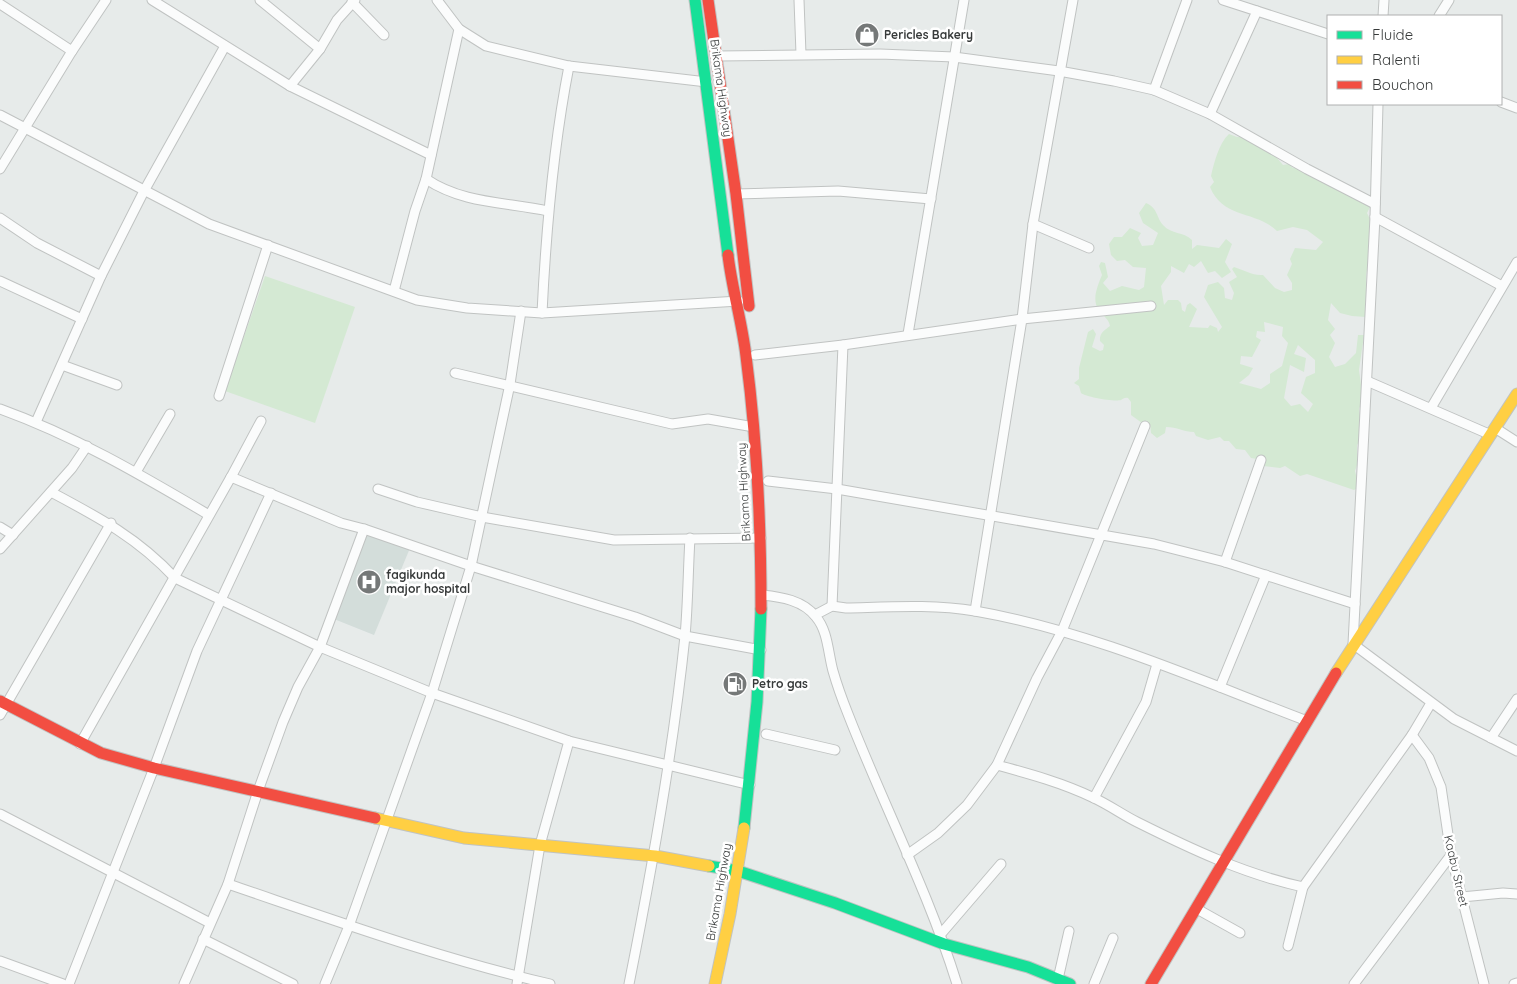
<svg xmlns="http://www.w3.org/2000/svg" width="1517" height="984" viewBox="0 0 1517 984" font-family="Quicksand,sans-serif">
  <rect width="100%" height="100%" fill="#e7ebea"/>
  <!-- built -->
  <polygon fill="#d3ddda" points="365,529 410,548 374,635 329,617"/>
  <!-- green -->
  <g fill="#d4e9d3" fill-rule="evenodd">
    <path d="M1229,134l8,3 9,-1 20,16 5,-1 12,14 6,-1 4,4h5l67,33 5,6 -3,6 7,14 -5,7c6,16 -4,33 -3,47 1,12 1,23 0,36l-14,-1 -12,-3 -9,-10 -3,17 7,9 -5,6 5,8 -6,14 6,10 10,-3 11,-11 2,-18h6l-5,35 4,29 -4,10 4,27 -6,9v20l-2,6 4,16 -5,3 -47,-16 -7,2 -15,-10 -5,2 -17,-2 -6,-7 -6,-1 -6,-8 -9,-1 -7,-8h-5l-4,-4 -12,3 -12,-4 -2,-4c-10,0 -17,-5 -28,-5l-1,6 -8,5 -6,-5 -1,-9 -8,-1 -11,-8v-13l-3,-4c-3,-1 -5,1 -7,2 -7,2 -35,-3 -40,-7l-2,-7 -5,-3 5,-4v-11l9,-36 5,-3 3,5 -4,13 8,4 3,-1 1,-5 -4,-4c-1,-8 5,-11 10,-15 -1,-7 -7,-10 -11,-16 -8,-10 -1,-25 3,-35l-3,-9 2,-4 4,1 3,14 -5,6 7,8 12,-5 17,4 5,-3 2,-19 -13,-1 -8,-7 -8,1 -6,-6 -2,-11 5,-7h8l8,-9 11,5 -3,5 4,8 11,-1 5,-12 -15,-10 -4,-10 7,-10c12,5 10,14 17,22 9,10 20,6 29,15v9l5,-4 22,3 7,-9 6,5 -7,18 6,10 -9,6 -7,-7 -7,2 -7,-12 -7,6 -5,-3 -5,9 -13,-7v6l-10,14 3,19 4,-5h10l3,3 1,7 3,2 2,-7 3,-2 7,6 -8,18 19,1 2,-3 7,3 1,4 4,-5 -18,-30 4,-12 10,-3 6,6 1,10 7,2 2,-7 -5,-11 8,-5 -5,-8 2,-2c10,3 19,9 29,8l12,13 9,4 8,-2v-7l-5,-8 5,-11 -2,-5 5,-11 21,2 7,-8 -16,-12 -14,-3 -16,4c-22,-21 -54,-12 -67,-44l4,-5 -3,-6c3,-13 8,-33 18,-42zM1264,322l19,5 -1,9 6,7 -6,23 -12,8v9l-9,6 -22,-6 10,-8 4,-7 -13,-4 1,-8 11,1 9,-17 -5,-3 1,-6 8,1zM1298,345l17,15v13l-9,4 -5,16 12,11 -5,8 -8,-8 -9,2 -7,-8 6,-33 14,7 2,-14 -12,-4z"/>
    <polygon points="265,276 355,307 315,423 225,391"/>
  </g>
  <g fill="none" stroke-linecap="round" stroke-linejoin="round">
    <defs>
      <g id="street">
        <polyline points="152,0 290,86 431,155"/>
        <polyline points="260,0 320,49"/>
        <polyline points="437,0 459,29 486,46 569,66 707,82"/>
        <polyline points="799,0 801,54"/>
        <polyline points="1223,0 1328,34"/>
        <polyline points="352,2 384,35"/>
        <polyline points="0,4 72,51"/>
        <polyline points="1383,16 1384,0"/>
        <polyline points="1439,16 1449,0"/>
        <polyline points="717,56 880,54 954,57 1059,71 1114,81 1154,90 1210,114 1307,169 1375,204"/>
        <polyline points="290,86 320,49 337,20 355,0"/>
        <polyline points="1154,90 1187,0"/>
        <polyline points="1501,102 1517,108"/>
        <polyline points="1378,104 1375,217 1353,644 1454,719 1517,751"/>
        <polyline points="1210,114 1257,11"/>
        <polyline points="0,115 209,224 417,300 467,308 542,313 739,301"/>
        <polyline points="0,169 72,51 106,0"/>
        <path d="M426,179c37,25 81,23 122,32"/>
        <polyline points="736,194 838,191 931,199"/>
        <polyline points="1375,217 1502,286"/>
        <polyline points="0,218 37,243 101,276"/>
        <polyline points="1033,224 1089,248"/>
        <polyline points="0,281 82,319"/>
        <polyline points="394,291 415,211 426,179 459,29"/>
        <path d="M542,313c4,-83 11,-165 27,-247"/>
        <polyline points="908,334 964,0"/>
        <polyline points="755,355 843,345 1022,319 1151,306"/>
        <polyline points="62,365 117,385"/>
        <polyline points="455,373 672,424 708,419 754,427"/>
        <polyline points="1367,381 1491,435"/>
        <polyline points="219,396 268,245"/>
        <polyline points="1431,408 1517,262"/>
        <path d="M0,409c75,27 141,66 209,106"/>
        <polyline points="36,422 101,276 144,191 225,46"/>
        <polyline points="1495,428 1517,442"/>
        <polyline points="136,472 170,414"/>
        <polyline points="231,477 341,523 364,529 471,566 635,617 685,636 761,650"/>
        <polyline points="768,481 837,489 1154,544 1225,562 1355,604"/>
        <polyline points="378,489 417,502 482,517 614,540 761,538"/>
        <path d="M51,492c47,25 87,46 124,86l145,69 112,46 137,48 181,44"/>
        <polyline points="0,527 13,535"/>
        <polyline points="0,549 72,468 87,446"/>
        <polyline points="1225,562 1261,460"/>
        <path d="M762,595c19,2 41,5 54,22 12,14 12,36 17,54 4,14 9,28 15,43 35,90 80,177 109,270"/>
        <polyline points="832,606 843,345"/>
        <polyline points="975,611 1022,319 1033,224 1073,0"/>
        <path d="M815,615l17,-9 14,2c43,-1 87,-4 129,3 115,20 224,69 332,110"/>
        <polyline points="1220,687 1266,575"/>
        <polyline points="0,715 111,523"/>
        <polyline points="766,734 835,750"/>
        <polyline points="1412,735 1429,758 1441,787 1451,855 1484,984"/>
        <polyline points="1491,738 1517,699"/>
        <polyline points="80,744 231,477 261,421"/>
        <path d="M997,765c33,9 66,18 97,33 15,7 29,17 43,24 54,27 107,52 166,65l109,-152 19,-32"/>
        <polyline points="1094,798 1146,702 1157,664"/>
        <polyline points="0,814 210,923"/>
        <polyline points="907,855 938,833 967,805 997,765 1037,678 1062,631 1145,426"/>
        <path d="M228,884c106,36 213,75 322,100"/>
        <polyline points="1462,897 1503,893 1517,894"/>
        <polyline points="1197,909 1240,933"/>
        <polyline points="940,935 1001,864"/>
        <polyline points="203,939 293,984"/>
        <polyline points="1288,946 1303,887"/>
        <polyline points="0,961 63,984"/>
        <polyline points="1058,979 1069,931"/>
        <polyline points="69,984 154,768 197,651 271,493"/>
        <polyline points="184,984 228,884 258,791 283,722 298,687 320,647 364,529"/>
        <polyline points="325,984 349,926 432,693 471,566 510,384 521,311"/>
        <polyline points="517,984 540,845 569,741"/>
        <path d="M629,984c23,-115 44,-231 56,-348 3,-32 3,-65 5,-98"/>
        <polyline points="1094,984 1113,938"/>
        <polyline points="1354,984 1451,855"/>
        <polyline points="1514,984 1517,983"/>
      </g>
      <g id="fast">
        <polyline points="695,0 728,255"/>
        <polyline points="744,828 757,702 761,609"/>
        <polyline points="709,866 738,871 835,903 944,944 1028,967 1070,984"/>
      </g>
      <g id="slow">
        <polyline points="1336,673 1517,394"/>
        <polyline points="375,818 464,838 655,856 709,866"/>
        <polyline points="715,984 730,914 744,828"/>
      </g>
      <g id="jam">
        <polyline points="708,0 736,194 749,306"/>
        <path d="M728,255c4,34 14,67 18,101 11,84 15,168 15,253"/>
        <polyline points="0,701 101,753 154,768 375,818"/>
        <polyline points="1151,984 1336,673"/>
      </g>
    </defs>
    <!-- street casing -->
    <use href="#street" stroke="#c0c3c2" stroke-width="11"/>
    <!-- fast casing -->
    <use href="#fast" stroke="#c0c3c2" stroke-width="13"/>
    <!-- slow casing -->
    <use href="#slow" stroke="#c0c3c2" stroke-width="13"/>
    <!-- jam casing -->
    <use href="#jam" stroke="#c0c3c2" stroke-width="13"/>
    <!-- street -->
    <use href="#street" stroke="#fbfcfc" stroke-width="9"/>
    <!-- fast -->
    <use href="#fast" stroke="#16e098" stroke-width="11"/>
    <!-- slow -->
    <use href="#slow" stroke="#ffcf43" stroke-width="11"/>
    <!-- jam -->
    <use href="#jam" stroke="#f24e42" stroke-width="11"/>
  </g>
  <!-- icons -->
  <defs>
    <symbol id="shop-disc" viewBox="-11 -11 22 22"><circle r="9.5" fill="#757878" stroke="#fff"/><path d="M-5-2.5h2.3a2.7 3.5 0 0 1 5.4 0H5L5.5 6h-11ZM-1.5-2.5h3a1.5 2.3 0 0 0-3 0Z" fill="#fff"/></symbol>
    <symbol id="hospital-disc" viewBox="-11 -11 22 22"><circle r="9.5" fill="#757878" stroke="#fff"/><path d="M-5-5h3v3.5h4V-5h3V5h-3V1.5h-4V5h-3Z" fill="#fff"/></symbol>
    <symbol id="fuel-disc" viewBox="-11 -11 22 22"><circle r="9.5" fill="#757878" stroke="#fff"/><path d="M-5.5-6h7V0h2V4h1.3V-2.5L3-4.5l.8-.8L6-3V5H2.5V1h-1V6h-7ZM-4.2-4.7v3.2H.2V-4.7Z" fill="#fff"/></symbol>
  </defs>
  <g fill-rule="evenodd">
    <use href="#shop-disc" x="853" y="21" width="28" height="28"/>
    <use href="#hospital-disc" x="355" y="568" width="28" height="28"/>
    <use href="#fuel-disc" x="721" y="670" width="28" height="28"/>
  </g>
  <g text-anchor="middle" stroke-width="5" stroke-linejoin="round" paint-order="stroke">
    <!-- poi labels -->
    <g font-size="12" font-weight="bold" fill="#373a3a" stroke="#fff" text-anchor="start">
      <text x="884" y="39">Pericles Bakery</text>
      <text x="386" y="579">fagikunda<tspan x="386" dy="14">major hospital</tspan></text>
      <text x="752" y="688">Petro gas</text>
    </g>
    <!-- street labels -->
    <g font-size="12" fill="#373a3a" stroke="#fff">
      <text transform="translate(721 88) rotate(82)" y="4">Brikama Highway</text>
      <text transform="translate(744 492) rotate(-93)" y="4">Brikama Highway</text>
      <text transform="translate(1456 871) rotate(77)" y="4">Kaabu Street</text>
      <text transform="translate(719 892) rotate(-80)" y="4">Brikama Highway</text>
    </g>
  </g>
  <!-- legend -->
  <rect x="1327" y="15" width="175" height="90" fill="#ffffff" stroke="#afb0b0"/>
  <rect x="1337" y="31" width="25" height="8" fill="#16e098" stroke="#afb0b0"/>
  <text x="1372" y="40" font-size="15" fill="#373a3a">Fluide</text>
  <rect x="1337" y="56" width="25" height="8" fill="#ffcf43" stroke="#afb0b0"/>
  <text x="1372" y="65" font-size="15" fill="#373a3a">Ralenti</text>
  <rect x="1337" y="81" width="25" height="8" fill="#f24e42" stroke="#afb0b0"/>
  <text x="1372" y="90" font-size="15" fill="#373a3a">Bouchon</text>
</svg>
